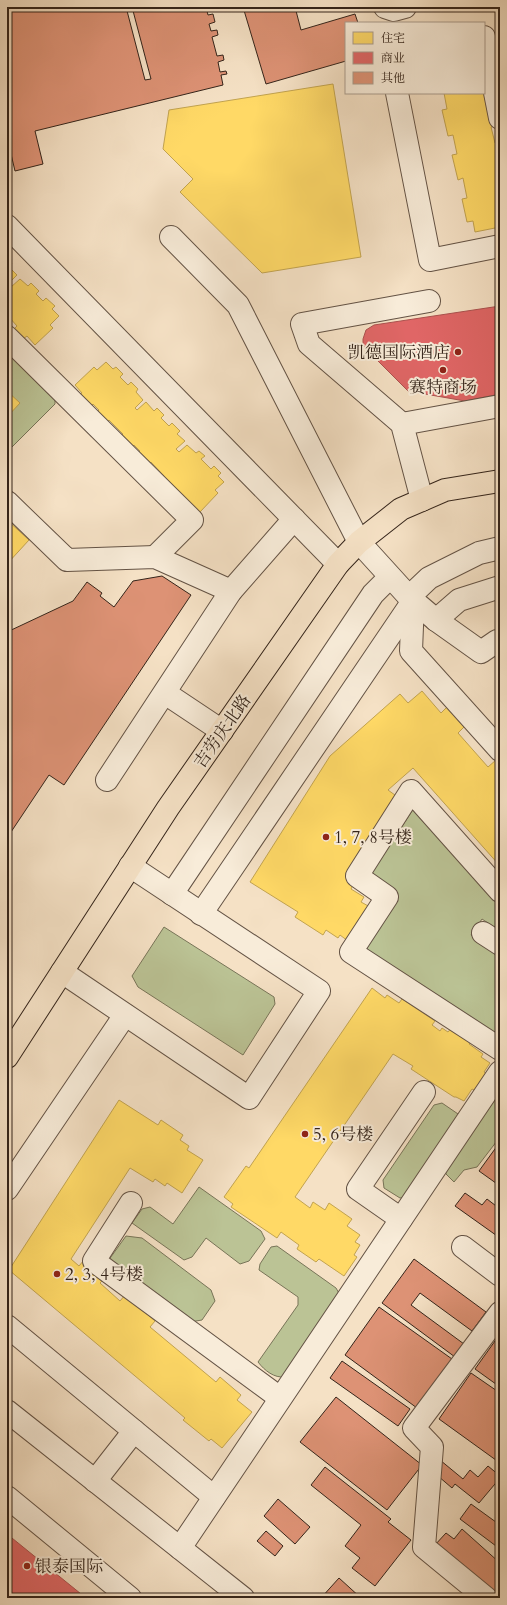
<svg xmlns="http://www.w3.org/2000/svg" width="507" height="1605" viewBox="0 0 507 1605" font-family="Cardo,'Noto Serif SC',serif">
  <rect width="100%" height="100%" fill="#f5e1c5"/>
  <filter id="stains"><feTurbulence type="fractalNoise" baseFrequency=".005" numOctaves="4"/><feColorMatrix values="0 0 0 0 .2 0 0 0 0 .09 0 0 0 0 .02 0 0 0 .5 -.17"/></filter>
  <radialGradient id="worn" r=".72"><stop offset=".6" stop-color="#630" stop-opacity="0"/><stop offset="1" stop-color="#630" stop-opacity=".3"/></radialGradient>
  <!-- green -->
  <g fill="#bbc395" stroke="#787458">
    <polygon points="7,346 55,394 55,404 7,452"/>
    <polygon points="414,808 500,902 500,931 482,919 471,935 500,955 500,1041 369,954 366,945 397,897 368,878"/>
    <polygon points="164,927 274,997 275,1004 243,1055 138,987 132,976"/>
    <polygon points="500,1086 500,1137 477,1167 464,1170 454,1182 446,1174 445,1168"/>
    <polygon points="442,1103 461,1116 407,1197 400,1198 384,1188 383,1180 434,1105"/>
    <polygon points="199,1187 261,1231 265,1239 249,1261 240,1264 206,1238 192,1257 184,1260 132,1223 142,1209 150,1207 173,1224"/>
    <polygon points="126,1236 142,1238 211,1290 215,1301 202,1320 190,1322 108,1261"/>
    <path d="M277,1246l59,42 4,7 -55,82c-11,1 -20,-6 -27,-15l40,-57v-8l-39,-27 1,-6 11,-17z"/>
  </g>
  <!-- homes -->
  <g fill="#ffd966" stroke="#c2a34f">
    <polygon points="333,84 361,257 262,273 180,192 193,179 163,149 169,110"/>
    <polygon points="444,93 484,93 495,126 491,127 495,143 499,143 500,149 500,155 497,156 498,160 500,159 500,227 475,232 473,221 467,222 462,199 467,198 463,178 458,180 452,155 457,154 453,135 448,136 442,110 447,109"/>
    <polygon points="7,258 12,264 9,267 17,275 8,284 11,287 20,279 28,286 31,283 39,291 36,294 43,301 46,298 55,306 52,309 59,316 50,325 53,328 35,345 27,336 23,339 14,329 17,326 9,317 7,319"/>
    <polygon points="106,362 113,369 116,367 123,374 120,377 128,385 131,382 138,389 136,392 143,400 135,408 137,410 146,402 154,411 157,408 164,415 161,418 169,426 172,423 180,431 177,434 185,441 176,449 179,452 187,445 196,453 199,451 205,456 201,459 211,469 214,466 221,473 218,476 224,482 215,490 218,493 200,512 192,504 191,506 181,496 182,495 176,488 175,490 163,478 164,476 151,462 149,464 138,453 140,451 134,445 132,447 121,436 123,434 109,420 107,422 97,412 99,410 93,404 91,406 80,394 82,393 75,385 94,367 97,370"/>
    <polygon points="7,391 20,403 7,417"/>
    <polygon points="7,520 29,540 7,564"/>
    <polygon points="422,691 441,713 448,706 465,726 458,733 488,767 496,760 500,765 500,804 498,806 500,808 500,866 413,768 388,790 399,798 351,889 364,897 361,902 370,907 348,941 340,935 338,938 326,930 323,935 295,917 298,912 250,882 330,756 400,694 408,703"/>
    <polygon points="372,988 385,998 387,995 399,1003 402,999 435,1021 432,1025 440,1031 442,1028 448,1032 453,1026 473,1039 469,1044 483,1054 481,1057 490,1063 484,1072 487,1074 476,1091 472,1089 464,1101 456,1097 454,1097 411,1069 413,1066 393,1054 295,1197 310,1208 313,1202 325,1210 329,1203 352,1219 347,1226 360,1235 355,1242 360,1245 354,1255 357,1257 344,1276 319,1259 316,1262 297,1249 299,1245 281,1232 277,1238 231,1207 233,1204 224,1197 246,1166 249,1168"/>
    <polygon points="119,1100 158,1125 161,1120 183,1135 180,1140 189,1146 187,1150 203,1160 182,1193 167,1183 165,1186 155,1179 153,1182 130,1168 71,1259 79,1266 84,1260 105,1278 100,1283 120,1301 125,1295 155,1321 150,1327 216,1382 220,1377 241,1395 237,1400 252,1412 222,1448 211,1439 209,1441 183,1420 185,1418 9,1270"/>
  </g>
  <!-- shops -->
  <g fill="#e06666" stroke="#ac524f">
    <polygon points="500,306 500,394 465,401 408,391 365,348 363,344 363,339 366,330 374,325"/>
    <polygon points="7,1534 86,1598 7,1598"/>
  </g>
  <!-- building -->
  <g fill="#dd9275" stroke="#34241a">
    <polygon points="7,7 126,7 145,80 151,79 132,7 206,7 208,15 213,14 215,22 209,24 211,31 217,30 218,35 212,37 217,56 223,55 224,60 218,62 220,72 226,71 227,74 221,75 223,85 35,131 43,164 15,171 11,154 7,155"/>
    <polygon points="243,7 295,7 301,30 355,14 358,23 346,23 346,61 266,84"/>
    <polygon points="162,576 191,595 64,785 49,775 7,838 7,632 73,601 87,582 102,593 100,596 114,607 133,581"/>
    <polygon points="500,1142 500,1186 479,1171"/>
    <polygon points="465,1193 482,1205 487,1199 500,1209 500,1238 455,1206"/>
    <polygon points="414,1259 486,1312 472,1331 420,1293 411,1305 464,1344 455,1357 382,1303"/>
    <polygon points="379,1307 452,1359 417,1408 345,1355"/>
    <polygon points="500,1334 500,1387 475,1369"/>
    <polygon points="342,1361 410,1409 398,1426 330,1378"/>
    <polygon points="471,1373 500,1393 500,1463 439,1419"/>
    <polygon points="336,1397 422,1465 387,1510 300,1442"/>
    <polygon points="440,1460 463,1479 470,1470 478,1477 488,1466 500,1476 500,1478 479,1503 455,1484 452,1488 431,1470"/>
    <polygon points="325,1467 391,1519 388,1522 411,1540 375,1586 352,1568 360,1558 345,1546 361,1525 311,1485"/>
    <polygon points="278,1499 310,1527 295,1544 264,1516"/>
    <polygon points="471,1504 500,1525 500,1549 460,1519"/>
    <polygon points="462,1529 500,1563 500,1586 491,1596 434,1546 446,1533 454,1539"/>
    <polygon points="266,1531 283,1546 275,1556 257,1541"/>
    <polygon points="339,1578 361,1598 321,1598"/>
  </g>
  <g fill="none" stroke-linecap="round" stroke-linejoin="round">
    <defs>
      <g id="minor">
        <polyline points="385,7 394,10 405,7"/>
        <polyline points="484,37 500,118"/>
        <polyline points="397,93 430,260 500,246"/>
        <polyline points="7,226 338,564"/>
        <polyline points="171,237 238,305 359,542 409,597 436,620 481,652 497,641"/>
        <polyline points="7,337 192,520 155,557"/>
        <polyline points="402,424 500,406"/>
        <polyline points="422,500 402,424 309,344 302,324 429,301"/>
        <polyline points="7,502 67,560 155,557 231,591"/>
        <polyline points="409,597 429,578 479,553 500,548"/>
        <polyline points="413,601 411,651 500,750"/>
        <polyline points="436,620 459,600 500,587"/>
        <polyline points="165,693 222,731"/>
        <polyline points="107,780 231,591 294,519"/>
        <polyline points="500,891 411,791 357,876 387,897 351,952 500,1049"/>
        <polyline points="172,894 373,594 390,577"/>
        <polyline points="201,914 413,601"/>
        <polyline points="483,933 500,944"/>
        <polyline points="62,972 249,1098 319,991 130,866"/>
        <polyline points="7,1189 125,1015"/>
        <polyline points="131,1203 94,1261 280,1398"/>
        <polyline points="401,1219 358,1189 424,1092"/>
        <polyline points="463,1247 500,1275"/>
        <polyline points="7,1326 214,1497"/>
        <polyline points="7,1411 243,1598"/>
        <polyline points="95,1481 134,1431"/>
        <polyline points="7,1497 130,1598"/>
        <polyline points="180,1548 500,1072"/>
        <polyline points="486,1598 424,1547 432,1447 414,1428 500,1313"/>
      </g>
      <polyline id="major" points="7,1057 168,808 338,564 359,542 401,509 445,490 500,481"/>
    </defs>
    <!-- minor casing -->
    <use href="#minor" stroke="#645345" stroke-width="24"/>
    <!-- major casing -->
    <use href="#major" stroke="#34241a" stroke-width="24"/>
    <!-- minor -->
    <use href="#minor" stroke="#f8ecd9" stroke-width="22"/>
    <!-- major -->
    <use href="#major" stroke="#f5e1c5" stroke-width="22"/>
  </g>
  <!-- markers -->
  <g fill="#8f2418" stroke="#f8ecd9" stroke-width="1.5">
    <circle cx="458" cy="352" r="4"/>
    <circle cx="443" cy="370" r="4"/>
    <circle cx="326" cy="837" r="4"/>
    <circle cx="305" cy="1134" r="4"/>
    <circle cx="57" cy="1274" r="4"/>
    <circle cx="27" cy="1566" r="4"/>
  </g>
  <g text-anchor="middle" stroke-width="4" stroke-linejoin="round" paint-order="stroke">
    <!-- poi labels -->
    <g font-size="17" fill="#34241a" stroke="#f8ecd9" text-anchor="start">
      <text x="450" y="358" text-anchor="end">凯德国际酒店</text>
      <text x="443" y="393" text-anchor="middle">赛特商场</text>
      <text x="334" y="843">1, 7, 8号楼</text>
      <text x="313" y="1140">5, 6号楼</text>
      <text x="65" y="1280">2, 3, 4号楼</text>
      <text x="35" y="1572">银泰国际</text>
    </g>
    <!-- street labels -->
    <g font-size="17" fill="#34241a" stroke="#f8ecd9">
      <text transform="translate(222 731) rotate(-55)" y="6">吉劳庆北路</text>
    </g>
  </g>
  <!-- margin -->
  <rect width="507" height="1605" fill="none" stroke="#f5e1c5" stroke-width="24"/>
  <rect x="8" y="8" width="491" height="1589" fill="none" stroke="#34241a" stroke-width="2"/>
  <rect x="12" y="12" width="483" height="1581" fill="none" stroke="#34241a"/>
  <!-- legend -->
  <rect x="345" y="22" width="140" height="72" fill="#f8ecd9" stroke="#aa9c8d"/>
  <rect x="353" y="32" width="20" height="12" fill="#ffd966" stroke="#aa9c8d"/>
  <text x="381" y="42" font-size="12" fill="#34241a">住宅</text>
  <rect x="353" y="52" width="20" height="12" fill="#e06666" stroke="#aa9c8d"/>
  <text x="381" y="62" font-size="12" fill="#34241a">商业</text>
  <rect x="353" y="72" width="20" height="12" fill="#dd9275" stroke="#aa9c8d"/>
  <text x="381" y="82" font-size="12" fill="#34241a">其他</text>
  <rect width="100%" height="100%" filter="url(#stains)"/>
  <rect width="100%" height="100%" fill="url(#worn)"/>
</svg>
